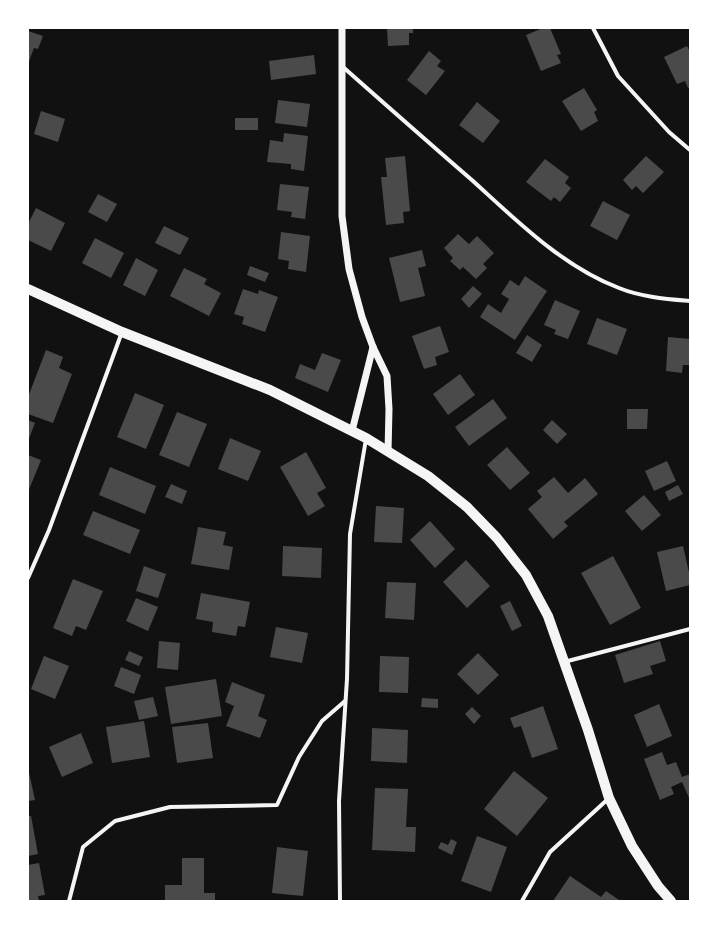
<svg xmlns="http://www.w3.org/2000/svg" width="718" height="929" viewBox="0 0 718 929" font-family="'Archivo Narrow',sans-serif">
  <rect width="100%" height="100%" fill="#111"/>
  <!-- building -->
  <g fill="#4a4a4a">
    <polygon points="387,28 413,28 413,33 409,33 409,45 388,46"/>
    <polygon points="543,28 550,28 561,54 557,55 561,63 541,71 526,35"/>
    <polygon points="28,31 43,36 38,49 34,48 28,64"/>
    <polygon points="687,46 690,52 690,87 688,88 685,81 677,84 664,57"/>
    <polygon points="429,51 441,61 437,66 445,71 426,95 407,80"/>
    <polygon points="314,55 316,74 271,80 269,61"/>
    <polygon points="584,88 597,110 594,112 598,121 581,131 562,101"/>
    <polygon points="278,100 310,104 307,127 275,123"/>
    <polygon points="477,102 500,121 483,143 459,125"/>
    <polygon points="41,111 65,119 58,142 34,134"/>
    <rect x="235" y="118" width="23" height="12"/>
    <polygon points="284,133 308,136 304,171 291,169 291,164 267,162 270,140 283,142"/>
    <polygon points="405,156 410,211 403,212 404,223 386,225 381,177 387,177 385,158"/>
    <polygon points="646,156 664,172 643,193 636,186 632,190 623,180"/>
    <polygon points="545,159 569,177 565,183 571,188 560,202 554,197 551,201 526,182"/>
    <polygon points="280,184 309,187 305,219 291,217 292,212 277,210"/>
    <polygon points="98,194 117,204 107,222 88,212"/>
    <polygon points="603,201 630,215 617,240 590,226"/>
    <polygon points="36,208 65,223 51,251 28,240 28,224"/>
    <polygon points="164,226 189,238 180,255 155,243"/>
    <polygon points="281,232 310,236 306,272 288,269 289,261 278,259"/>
    <polygon points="458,234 469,244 477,236 494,253 483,264 487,268 476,279 463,267 460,270 450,261 453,258 444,248"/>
    <polygon points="95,238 124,253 111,278 82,263"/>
    <polygon points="422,250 426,266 418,268 425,296 400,302 389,258"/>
    <polygon points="136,258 158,270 145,296 123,285"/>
    <polygon points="250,266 269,273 265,282 247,275"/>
    <polygon points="184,268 207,279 204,284 221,293 209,316 170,296"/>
    <polygon points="525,276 547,291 515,340 480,317 488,304 501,313 509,299 501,294 510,280 519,286"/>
    <polygon points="473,286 482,294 469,308 461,299"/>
    <polygon points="243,289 258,294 259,290 278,297 265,332 242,324 244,317 234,314"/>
    <polygon points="555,300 580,311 568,339 554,334 556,330 544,325"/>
    <polygon points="597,318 627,329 617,355 587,344"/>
    <polygon points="440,326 449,352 435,357 437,365 424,369 412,336"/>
    <polygon points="527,335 542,345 532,362 516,353"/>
    <polygon points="668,337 690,339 690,365 683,365 682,373 666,371"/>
    <polygon points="46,350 63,357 59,368 72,374 53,423 28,414 28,397"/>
    <polygon points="322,353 341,360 328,392 295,378 300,364 315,370"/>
    <polygon points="460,374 475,395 448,415 433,394"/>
    <polygon points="135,393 164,405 146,449 117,437"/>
    <polygon points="493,399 507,418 469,446 455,427"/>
    <polygon points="627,409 648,409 647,429 627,429"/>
    <polygon points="177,412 207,424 189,467 159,455"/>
    <polygon points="28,420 35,423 28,441"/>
    <polygon points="552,420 567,434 557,444 543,430"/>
    <polygon points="230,438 261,451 248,481 218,469"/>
    <polygon points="507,447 530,473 510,490 487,465"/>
    <polygon points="306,452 326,488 317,493 325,506 308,516 280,467"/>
    <polygon points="28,455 41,460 28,492"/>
    <polygon points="667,461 676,481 654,491 645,471"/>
    <polygon points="110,467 156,486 145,514 99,495"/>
    <polygon points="554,477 568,493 585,478 598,494 564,522 568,526 553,539 528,509 542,497 537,491"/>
    <polygon points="171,484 187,491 182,504 165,497"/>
    <polygon points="678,485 683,494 669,501 665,492"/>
    <polygon points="644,495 661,515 642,531 625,511"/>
    <polygon points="376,506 404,508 402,543 374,542"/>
    <polygon points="93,511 140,530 130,554 83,535"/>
    <polygon points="430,521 455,549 435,568 410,540"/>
    <polygon points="198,527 226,532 223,545 233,547 229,570 191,564"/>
    <polygon points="283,546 322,548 321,578 282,576"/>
    <polygon points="683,546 690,577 690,585 666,591 657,552"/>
    <polygon points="613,556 641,608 610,625 581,573"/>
    <polygon points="466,560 490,586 467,608 443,582"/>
    <polygon points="144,566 166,574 158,598 136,591"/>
    <polygon points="73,579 103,591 86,630 76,626 72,636 53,628"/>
    <polygon points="387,582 416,583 414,620 385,618"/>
    <polygon points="201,593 250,602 245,627 238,626 236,636 212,632 213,622 196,619"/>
    <polygon points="136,598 158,607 148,631 126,621"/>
    <polygon points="510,601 522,626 512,631 500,606"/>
    <polygon points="276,627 308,633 302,663 270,657"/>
    <polygon points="159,641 180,643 178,670 157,668"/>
    <polygon points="660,641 666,661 650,666 653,674 624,683 615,655"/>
    <polygon points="129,651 143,657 139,666 125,660"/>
    <polygon points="478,653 499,675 478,695 457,674"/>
    <polygon points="44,656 69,666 55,699 31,689"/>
    <polygon points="380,656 409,657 408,693 379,692"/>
    <polygon points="121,667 141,675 134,694 114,686"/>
    <polygon points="216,679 222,716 171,724 165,687"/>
    <polygon points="232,682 265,695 258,716 267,720 260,738 226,726 234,706 225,702"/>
    <polygon points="153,697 158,716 139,720 134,701"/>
    <polygon points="422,698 438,699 438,708 421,707"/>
    <polygon points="659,704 672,736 647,747 634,715"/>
    <polygon points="543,706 558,749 532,758 521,726 514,728 510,718"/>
    <polygon points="472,707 481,716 474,724 465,714"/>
    <polygon points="144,721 150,757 112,763 106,727"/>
    <polygon points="208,723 213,758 177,763 172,727"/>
    <polygon points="372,728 408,730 407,763 371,761"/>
    <polygon points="81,733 93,763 62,777 49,747"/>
    <polygon points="662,752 667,765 676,762 682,777 690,774 690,800 682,782 671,787 674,794 660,800 644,759"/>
    <polygon points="28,768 35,800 28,801"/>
    <polygon points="514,771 548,798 517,836 484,809"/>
    <polygon points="375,788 408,789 406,827 416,827 415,852 372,850"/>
    <polygon points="28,816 31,816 38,854 28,856"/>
    <polygon points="477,836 507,847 491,892 461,881"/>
    <polygon points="451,839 457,842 452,855 438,848 441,842 448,845"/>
    <polygon points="277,847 308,851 303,896 272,893"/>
    <polygon points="182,858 204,858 204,893 215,893 215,901 165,901 165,885 182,885"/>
    <polygon points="39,863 45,895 38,896 39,901 28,901 28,865"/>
    <polygon points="570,876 601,897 606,891 619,900 618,901 553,901"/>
  </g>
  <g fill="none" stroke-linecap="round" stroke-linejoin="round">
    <!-- minor -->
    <g stroke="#f5f5f5" stroke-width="4">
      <polyline points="593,28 618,76 669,132 690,150"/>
      <path d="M343,67c43,38 86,76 130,114 43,39 90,86 146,107 22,9 48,11 71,13"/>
      <polyline points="28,578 49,530 122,332"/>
      <polyline points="564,662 690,629"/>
      <polyline points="69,901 83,847 115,821 170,807 277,805 299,757 322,721 345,701"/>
      <polyline points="340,901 339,801 347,679 350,534 366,439"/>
      <polyline points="522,901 550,852 608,799"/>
    </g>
    <!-- tertiary -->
    <g stroke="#f5f5f5" stroke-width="7">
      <polyline points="342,28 342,216 349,269 362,317 373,347 387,376 389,409 388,452"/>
      <polyline points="352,431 373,347"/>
    </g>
    <!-- primary -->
    <polyline stroke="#f5f5f5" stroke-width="10" points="28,289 122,332 270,390 366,438 428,476 467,507 497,538 526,575 548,616 588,730 609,798 632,846 658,886 671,901"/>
  </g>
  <!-- border -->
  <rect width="718" height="929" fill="none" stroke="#ffffff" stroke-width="58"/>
</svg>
